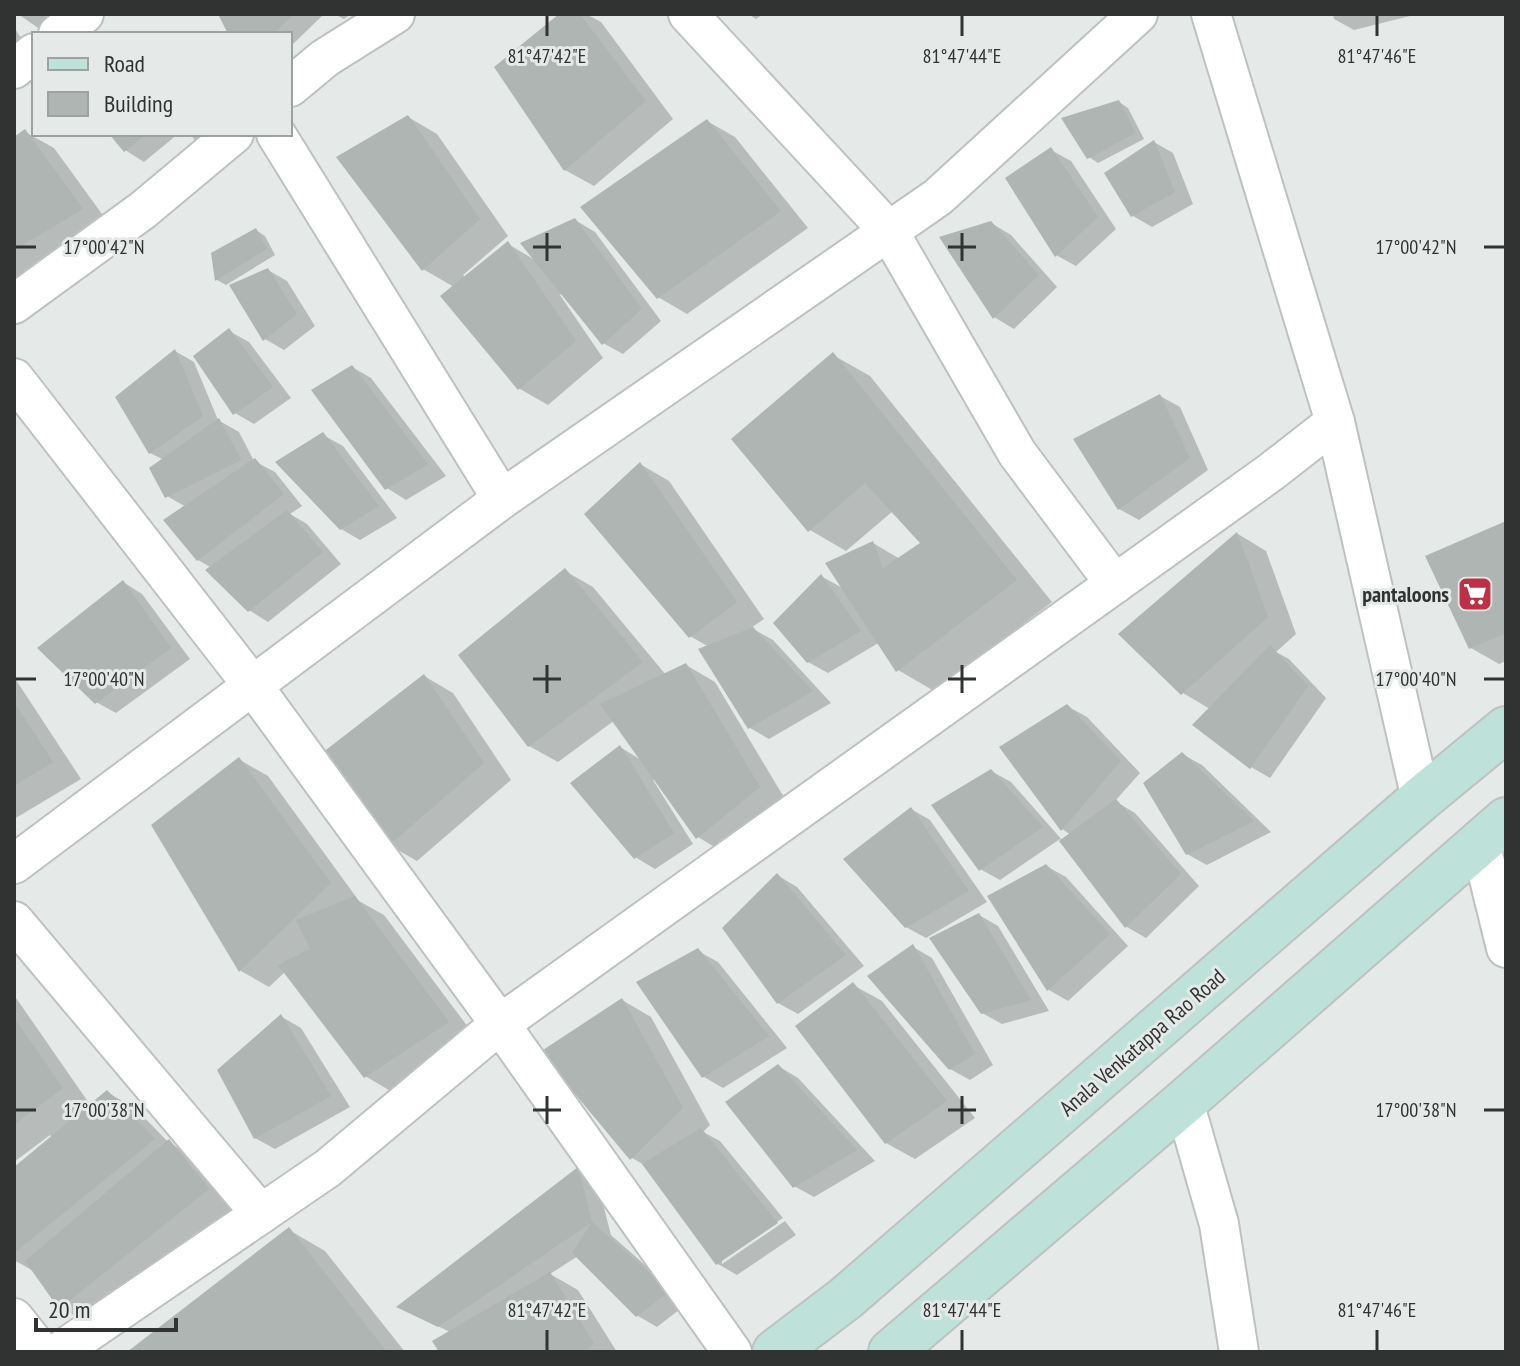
<svg xmlns="http://www.w3.org/2000/svg" width="1520" height="1366" viewBox="0 0 1520 1366" font-family="'PT Sans Narrow',sans-serif">
  <rect width="100%" height="100%" fill="#e5eae8"/>
  <!-- shadow -->
  <g fill="#0003">
    <polygon points="18,14 63,14 41,30"/>
    <polygon points="220,14 322,14 323,15 290,47 290,34 231,34"/>
    <polygon points="334,14 351,14 344,19"/>
    <polygon points="562,14 586,14 601,22 673,119 594,186 565,170"/>
    <polygon points="748,14 763,14 756,19"/>
    <polygon points="1333,14 1418,14 1354,30 1334,19"/>
    <polygon points="14,27 32,55 14,68"/>
    <polygon points="1119,102 1128,108 1144,139 1098,163 1089,157"/>
    <polygon points="408,117 437,134 508,236 463,275 466,278 508,244 535,260 575,220 595,232 661,321 623,354 603,343 563,293 560,295 603,358 548,405 520,389 443,297 454,287 423,269"/>
    <polygon points="707,121 735,137 808,228 687,314 658,297"/>
    <polygon points="25,132 54,148 110,225 19,280 14,277 14,140"/>
    <polygon points="111,134 178,134 144,162 125,150"/>
    <polygon points="190,134 254,134 221,160 202,149"/>
    <polygon points="1154,142 1173,153 1193,204 1152,227 1133,216"/>
    <polygon points="1051,150 1071,161 1116,229 1076,266 1056,255"/>
    <polygon points="991,223 1011,235 1057,287 1014,329 994,317"/>
    <polygon points="256,230 265,236 275,255 226,285 217,280 213,254"/>
    <polygon points="268,270 287,281 315,326 284,350 265,339"/>
    <polygon points="229,331 249,342 291,398 254,424 235,413"/>
    <polygon points="175,351 194,362 218,420 239,432 254,461 275,472 302,506 290,514 307,524 341,564 268,622 249,610 212,568 198,560 186,507 167,496 164,460 150,453"/>
    <polygon points="833,355 870,376 1052,602 934,691 898,670 880,642 828,673 808,662 821,576 846,590 873,543 900,559 923,543 893,511 846,551 810,530"/>
    <polygon points="352,367 371,378 446,476 406,500 387,488"/>
    <polygon points="1160,396 1180,407 1208,470 1139,520 1119,509"/>
    <polygon points="323,435 343,446 397,518 360,540 341,529"/>
    <polygon points="640,464 669,481 764,619 751,628 773,640 831,703 769,739 750,728 709,647 690,636"/>
    <polygon points="1506,523 1506,661 1499,664 1471,648"/>
    <polygon points="1238,534 1266,551 1296,634 1276,652 1289,659 1326,698 1270,778 1251,767 1210,709 1183,693"/>
    <polygon points="565,571 593,587 666,675 686,665 715,682 788,804 726,854 698,837 656,779 653,780 693,844 655,869 635,857 620,747 643,761 615,720 558,762 529,746"/>
    <polygon points="123,582 142,594 190,659 116,713 96,702"/>
    <polygon points="424,676 453,693 511,780 417,861 389,845"/>
    <polygon points="14,677 81,779 14,819"/>
    <polygon points="1067,706 1087,717 1140,773 1115,801 1135,813 1199,886 1146,938 1127,927 1060,839 1000,880 980,869 991,771 1011,782 1063,841 1071,835 1062,829"/>
    <polygon points="1182,754 1202,765 1271,832 1207,865 1187,854"/>
    <polygon points="240,760 268,776 359,901 384,915 477,1039 394,1093 365,1076 285,972 269,987 241,971 154,825"/>
    <polygon points="911,809 930,820 987,902 926,938 906,927"/>
    <polygon points="1046,866 1066,877 1128,946 1068,1001 1049,990 990,897"/>
    <polygon points="777,875 797,887 864,966 798,1014 778,1003"/>
    <polygon points="979,915 998,926 1049,1011 1002,1024 982,1013"/>
    <polygon points="913,947 932,958 993,1065 970,1080 950,1069"/>
    <polygon points="698,951 718,962 787,1048 723,1088 704,1077"/>
    <polygon points="853,985 882,1001 975,1118 915,1159 886,1143"/>
    <polygon points="14,995 91,1106 107,1092 136,1109 169,1143 198,1158 236,1206 88,1324 60,1307 35,1272 14,1260 14,1170 52,1138 50,1135 14,1162"/>
    <polygon points="622,1000 651,1017 710,1125 703,1132 720,1141 783,1218 722,1259 722,1264 785,1221 796,1235 737,1275 718,1264 648,1167 632,1158"/>
    <polygon points="282,1017 301,1028 350,1107 275,1149 255,1138"/>
    <polygon points="778,1066 798,1078 875,1161 814,1197 794,1186"/>
    <polygon points="578,1170 597,1181 611,1235 688,1303 657,1327 638,1316 578,1256 550,1274 578,1290 617,1352 442,1352 450,1332 399,1307"/>
    <polygon points="289,1230 325,1251 405,1352 131,1352"/>
  </g>
  <!-- building -->
  <g fill="#afb5b3">
    <polygon points="218,14 294,14 273,34 228,34"/>
    <polygon points="559,14 580,14 646,101 564,171 494,67"/>
    <polygon points="1119,100 1136,133 1087,159 1061,118"/>
    <polygon points="408,115 480,219 422,271 336,157"/>
    <polygon points="707,119 781,211 657,299 580,207"/>
    <polygon points="25,129 83,209 14,250 14,137"/>
    <polygon points="109,134 146,134 124,152"/>
    <polygon points="1154,140 1175,192 1131,217 1104,173"/>
    <polygon points="1051,147 1098,217 1055,257 1005,178"/>
    <polygon points="575,218 642,309 602,345 520,243"/>
    <polygon points="991,221 1039,275 993,319 939,237"/>
    <polygon points="256,228 267,249 215,281 211,253"/>
    <polygon points="508,241 576,341 518,390 440,296"/>
    <polygon points="268,268 297,314 263,341 229,285"/>
    <polygon points="229,328 273,387 233,415 193,356"/>
    <polygon points="175,349 203,416 149,454 115,397"/>
    <polygon points="833,352 1017,580 896,672 825,563 873,541 883,568 920,543 865,483 808,532 731,439"/>
    <polygon points="352,365 428,464 385,490 311,390"/>
    <polygon points="1160,394 1190,458 1118,510 1073,439"/>
    <polygon points="219,418 241,460 165,498 149,468"/>
    <polygon points="323,432 379,506 340,530 275,462"/>
    <polygon points="255,458 284,494 197,561 163,520"/>
    <polygon points="640,462 737,602 689,638 584,514"/>
    <polygon points="287,510 323,552 248,612 205,570"/>
    <polygon points="1506,521 1506,633 1469,649 1425,556"/>
    <polygon points="1237,532 1268,617 1181,695 1118,634"/>
    <polygon points="565,568 643,662 528,747 458,655"/>
    <polygon points="821,574 861,631 807,663 773,623"/>
    <polygon points="123,580 171,648 95,704 37,648"/>
    <polygon points="753,627 813,691 748,729 698,649"/>
    <polygon points="1270,645 1308,686 1250,769 1192,725"/>
    <polygon points="686,663 760,787 696,839 600,704"/>
    <polygon points="424,674 484,763 387,847 322,753"/>
    <polygon points="14,702 53,762 14,786"/>
    <polygon points="1067,704 1121,761 1061,831 999,747"/>
    <polygon points="620,745 674,833 634,859 570,783"/>
    <polygon points="1182,752 1254,821 1186,855 1143,783"/>
    <polygon points="239,757 331,883 239,972 151,825"/>
    <polygon points="991,769 1043,827 979,871 931,805"/>
    <polygon points="1116,799 1181,874 1125,928 1059,841"/>
    <polygon points="911,807 969,891 905,928 843,859"/>
    <polygon points="1046,864 1110,934 1047,991 987,896"/>
    <polygon points="777,873 846,955 777,1004 722,928"/>
    <polygon points="355,896 449,1022 364,1078 278,965 310,949 296,920"/>
    <polygon points="979,913 1031,1000 981,1014 929,938"/>
    <polygon points="913,944 975,1054 949,1070 867,976"/>
    <polygon points="698,948 769,1036 702,1078 636,982"/>
    <polygon points="853,982 947,1101 885,1144 795,1026"/>
    <polygon points="622,998 683,1108 630,1160 540,1052"/>
    <polygon points="281,1014 331,1096 254,1139 217,1070"/>
    <polygon points="14,1018 63,1088 14,1125"/>
    <polygon points="778,1064 857,1150 793,1188 725,1102"/>
    <polygon points="107,1090 155,1139 14,1253 14,1167"/>
    <polygon points="701,1128 778,1223 716,1265 642,1164"/>
    <polygon points="169,1139 209,1189 59,1309 25,1261"/>
    <polygon points="578,1167 592,1222 670,1291 636,1317 572,1253 592,1222 438,1327 396,1307"/>
    <polygon points="289,1227 387,1352 127,1352"/>
    <polygon points="550,1272 594,1343 585,1352 439,1352 432,1341"/>
  </g>
  <g fill="none" stroke-linecap="round" stroke-linejoin="round">
    <defs>
      <g id="street">
        <polyline points="688,14 888,230 1017,453 1115,584"/>
        <polyline points="1211,14 1335,422 1421,799"/>
        <polyline points="58,34 84,14"/>
        <polyline points="14,69 34,53"/>
        <polyline points="290,87 325,58 395,14"/>
        <polyline points="276,134 502,499"/>
        <polyline points="14,304 143,210 234,134"/>
        <polyline points="14,378 253,686 500,1024 732,1352"/>
        <polyline points="1480,842 1506,948"/>
        <polyline points="14,864 502,499 938,197 1138,14"/>
        <polyline points="14,921 261,1214"/>
        <polyline points="1184,1102 1219,1224 1239,1352"/>
        <polyline points="14,1318 41,1352"/>
        <polyline points="59,1352 328,1168 500,1024 1271,472 1335,422"/>
      </g>
      <g id="secondary">
        <polyline points="775,1352 846,1298 1421,799 1506,729"/>
        <polyline points="891,1352 1184,1102 1506,820"/>
      </g>
    </defs>
    <!-- street casing -->
    <use href="#street" stroke="#bdc2c0" stroke-width="42"/>
    <!-- secondary casing -->
    <use href="#secondary" stroke="#bdc2c0" stroke-width="48"/>
    <!-- street -->
    <use href="#street" stroke="#fff" stroke-width="38"/>
    <!-- secondary -->
    <use href="#secondary" stroke="#bee2d9" stroke-width="44"/>
  </g>
  <!-- ticks -->
  <path fill="none" stroke="#313332" stroke-width="3" d="M547,16v20M962,16v20M1377,16v20M547,233v28M962,233v28M16,247h20M533,247h28M948,247h28M1484,247h20M547,665v28M962,665v28M16,679h20M533,679h28M948,679h28M1484,679h20M547,1096v28M962,1096v28M16,1110h20M533,1110h28M948,1110h28M1484,1110h20M547,1330v20M962,1330v20M1377,1330v20"/>
  <!-- icons -->
  <defs>
    <symbol id="supermarket-square" viewBox="-11 -11 22 22"><rect x="-9" y="-9" width="18" height="18" rx="4" fill="#bf2f45" stroke="#e5eae8"/><path d="M-6-5.5h2.5l.6 2H6L4.5 2H-2.5L-4.4-4H-6ZM-1.5 3.2a1.3 1.3 0 1 0 .1 0ZM3 3.2a1.3 1.3 0 1 0 .1 0Z" fill="#fff"/></symbol>
  </defs>
  <g fill-rule="evenodd">
    <use href="#supermarket-square" x="1455" y="574" width="40" height="40"/>
  </g>
  <g text-anchor="middle" stroke-width="6" stroke-linejoin="round" paint-order="stroke">
    <!-- poi labels -->
    <g font-size="22" font-weight="bold" fill="#313332" stroke="#e5eae8" text-anchor="end">
      <text x="1449" y="602">pantaloons</text>
    </g>
    <!-- street labels -->
    <g font-size="22" fill="#313332" stroke="#e5eae8">
      <text transform="translate(1142 1042) rotate(-41)" y="8">Anala Venkatappa Rao Road</text>
    </g>
  </g>
  <g font-size="20" text-anchor="middle" fill="#313332" stroke="#e5eae8" stroke-width="6" stroke-linejoin="round" paint-order="stroke">
    <text x="547" y="63">81°47'42"E</text>
    <text x="962" y="63">81°47'44"E</text>
    <text x="1377" y="63">81°47'46"E</text>
    <text x="104" y="254">17°00'42"N</text>
    <text x="1416" y="254">17°00'42"N</text>
    <text x="104" y="686">17°00'40"N</text>
    <text x="1416" y="686">17°00'40"N</text>
    <text x="104" y="1117">17°00'38"N</text>
    <text x="1416" y="1117">17°00'38"N</text>
    <text x="547" y="1317">81°47'42"E</text>
    <text x="962" y="1317">81°47'44"E</text>
    <text x="1377" y="1317">81°47'46"E</text>
  </g>
  <!-- border -->
  <rect width="1520" height="1366" fill="none" stroke="#313332" stroke-width="32"/>
  <!-- legend -->
  <rect x="32" y="32" width="260" height="104" fill="#e5eae8" stroke="#9da19f" stroke-width="2"/>
  <rect x="48" y="58" width="40" height="12" fill="#bee2d9" stroke="#9da19f" stroke-width="2"/>
  <text x="104" y="72" font-size="24" fill="#313332">Road</text>
  <rect x="48" y="92" width="40" height="24" fill="#afb5b3" stroke="#9da19f" stroke-width="2"/>
  <text x="104" y="112" font-size="24" fill="#313332">Building</text>
  <!-- scale -->
  <path d="M36 1318v12h140v-12" fill="none" stroke="#313332" stroke-width="4"/>
  <text x="48" y="1318" font-size="24" fill="#313332" stroke="#e5eae8" stroke-width="6" paint-order="stroke">20 m</text>
</svg>
